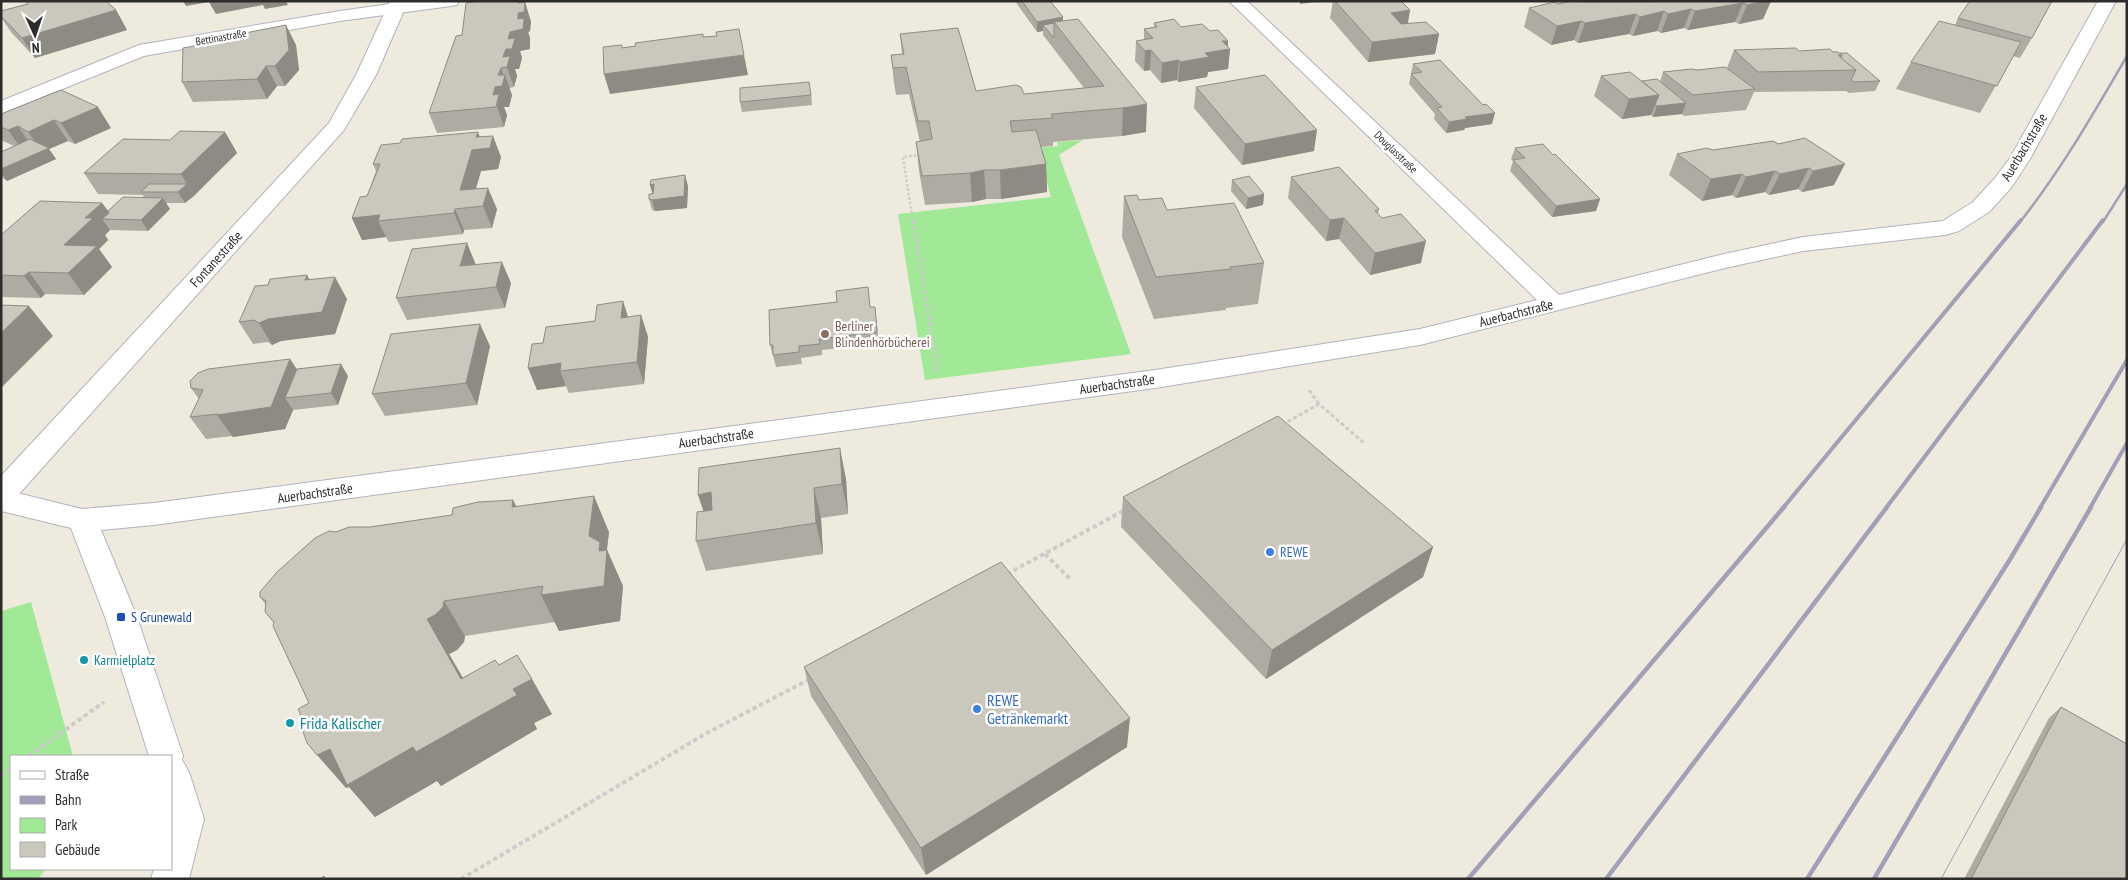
<svg xmlns="http://www.w3.org/2000/svg" width="2128" height="880" viewBox="0 0 2128 880" font-family="'PT Sans Narrow',sans-serif">
  <rect width="100%" height="100%" fill="#eeebde"/>
  <!-- green -->
  <g fill="#a1e897">
    <polygon points="1083,140 1059,155 1131,354 925,380 898,214 1051,197 1037,148 1058,146 1057,142"/>
    <polygon points="31,602 73,756 11,756 11,869 46,869 38,879 1,879 1,611"/>
  </g>
  <g fill="none" stroke-linecap="round" stroke-linejoin="round">
    <defs>
      <g id="minor">
        <polygon points="411,1 459,1 457,5 451,6 340,21 144,56 1,114 1,101 139,45 340,11"/>
        <polygon points="1229,1 1247,1 1559,295 1724,254 1803,237 1943,221 1973,202 1995,178 2010,158 2098,1 2116,1 2030,159 2011,188 1989,212 1959,231 1945,235 1803,251 1725,268 1420,345 1155,388 154,525 101,530 137,617 183,756 182,760 189,772 204,819 189,879 151,879 154,869 171,869 171,756 149,756 105,617 71,528 1,511 1,489 82,509 154,503 1155,370 1420,329 1537,300"/>
      </g>
      <polygon id="tertiary" points="390,1 408,1 376,75 344,130 11,503 1,506 1,476 329,123 356,75"/>
    </defs>
    <!-- minor casing -->
    <use href="#minor" stroke="#b2b2c0" stroke-width="2"/>
    <!-- tertiary casing -->
    <use href="#tertiary" stroke="#b2b2c0" stroke-width="2"/>
    <!-- path-far2 -->
    <polyline stroke="#ccc" stroke-width="2.5" stroke-dasharray="2.5 2" stroke-linecap="butt" points="913,222 903,157 921,155"/>
    <!-- path-far1 -->
    <g stroke="#ccc" stroke-width="3" stroke-dasharray="4 2.5" stroke-linecap="butt">
      <polyline points="913,220 938,373"/>
      <polyline points="1309,390 1319,404"/>
      <polyline points="1282,425 1319,404 1364,443"/>
    </g>
    <!-- path -->
    <g stroke="#ccc" stroke-width="4" stroke-dasharray="4.5 3" stroke-linecap="butt">
      <polyline points="1045,554 1071,580"/>
      <polyline points="1007,574 1125,510"/>
      <polyline points="29,756 104,702"/>
      <polyline points="1,776 11,769"/>
      <polyline points="461,879 707,733 810,679"/>
    </g>
    <!-- minor -->
    <use href="#minor" fill="#fff" fill-rule="evenodd"/>
    <!-- tertiary -->
    <use href="#tertiary" fill="#fff" fill-rule="evenodd"/>
    <!-- tram -->
    <polyline stroke="#a1a0b7" stroke-width="1" points="1941,879 2127,539"/>
    <!-- rail-far2 -->
    <g stroke="#a1a0b7" stroke-width="2.5">
      <path d="M2020,222c41,-52 74,-109 107,-166"/>
      <polyline points="2103,222 2127,184"/>
    </g>
    <!-- rail-far1 -->
    <g stroke="#a1a0b7" stroke-width="4">
      <polyline points="1783,508 2021,220"/>
      <polyline points="1886,508 2103,220"/>
      <polyline points="2040,508 2127,360"/>
      <polyline points="2090,508 2127,443"/>
    </g>
    <!-- rail -->
    <g stroke="#a1a0b7" stroke-width="4.5">
      <polyline points="1468,879 1784,507"/>
      <polyline points="1606,879 1887,507"/>
      <polyline points="1807,879 2009,561 2041,507"/>
      <polyline points="1874,879 2091,507"/>
    </g>
  </g>
  <!-- wall -->
  <g fill="#aeaba3">
    <polygon points="25,1 106,1 116,10 127,30 35,58 11,32 1,17 1,11 27,4"/>
    <polygon points="1015,1 1050,1 1063,21 1146,132 1122,136 1053,142 1053,146 1041,147 1046,164 1047,192 1001,199 986,199 972,202 925,205 919,171 916,142 920,142 909,94 896,95 894,83 891,55 902,54 900,34 976,91 1024,94 1084,88 1043,35 1043,31 1037,32"/>
    <polygon points="1333,1 1401,1 1410,10 1408,24 1439,34 1435,54 1368,62 1330,18"/>
    <polygon points="1771,1 1763,19 1739,24 1735,22 1688,30 1684,28 1661,33 1657,31 1633,36 1629,34 1578,43 1574,40 1551,45 1524,27 1529,8 1558,4 1585,2"/>
    <polygon points="525,2 531,22 530,31 528,32 530,38 530,49 520,51 522,58 519,69 515,69 517,76 514,87 509,88 512,95 509,107 504,107 507,115 504,127 437,133 429,113 462,35 521,3"/>
    <polygon points="1958,18 2032,38 2020,58 2013,56 1980,113 1896,89 1911,62 1955,25"/>
    <polygon points="1154,23 1210,31 1228,41 1228,47 1230,49 1228,69 1208,72 1207,77 1178,82 1177,80 1161,83 1150,70 1144,71 1135,61 1136,41 1144,40 1144,29 1154,27"/>
    <polygon points="296,45 299,70 285,86 277,86 267,99 193,102 182,82"/>
    <polygon points="1734,50 1838,52 1880,81 1875,91 1849,93 1846,91 1754,92 1746,110 1684,116 1682,114 1653,117 1651,115 1622,119 1594,96 1601,76 1642,81 1660,82 1663,72 1727,68"/>
    <polygon points="1413,64 1492,124 1465,128 1464,130 1446,133 1434,119 1435,114 1409,84"/>
    <polygon points="1196,87 1314,151 1242,165 1194,108"/>
    <polygon points="61,90 111,128 75,144 68,141 49,149 56,159 7,181 3,178 1,180 1,152 14,146 3,141 1,139 1,114"/>
    <polygon points="811,92 812,105 742,112 740,102"/>
    <polygon points="225,132 237,153 185,203 166,203 170,209 148,231 110,230 105,235 108,240 99,249 112,267 84,295 45,294 41,298 1,297 1,235 102,203 108,211 144,198 143,195 98,194 84,173 170,140"/>
    <polygon points="480,137 501,157 498,169 481,171 476,189 497,209 492,228 464,230 463,234 389,242 386,237 362,240 352,218 367,196 376,171 373,164"/>
    <polygon points="1773,141 1834,185 1802,192 1798,189 1769,195 1765,192 1736,198 1732,195 1702,201 1669,175 1677,154 1713,150"/>
    <polygon points="1515,148 1553,155 1600,199 1596,211 1552,217 1510,171 1513,161 1511,159"/>
    <polygon points="1291,177 1379,209 1378,214 1421,263 1370,275 1339,239 1326,241 1288,198"/>
    <polygon points="1232,180 1264,194 1263,205 1246,209 1231,191"/>
    <polygon points="650,185 688,186 687,208 655,211 652,210 649,199 653,194"/>
    <polygon points="1124,196 1139,200 1167,210 1264,263 1258,304 1226,308 1226,310 1154,319 1122,237"/>
    <polygon points="476,265 511,283 505,308 407,320 396,298"/>
    <polygon points="310,280 347,299 335,334 281,341 272,345 268,342 253,344 239,322"/>
    <polygon points="871,307 875,307 879,344 822,350 822,355 801,358 802,364 776,367 770,345"/>
    <polygon points="641,315 648,337 644,384 569,393 566,386 537,390 543,343 628,317"/>
    <polygon points="490,346 477,405 385,416 372,394"/>
    <polygon points="290,359 297,369 348,376 338,405 293,410 285,429 233,437 232,436 206,439 190,417 199,399 191,388"/>
    <polygon points="846,479 848,514 821,518 823,554 706,571 696,541 703,511"/>
    <polygon points="1123,497 1433,547 1423,577 1266,679 1121,527"/>
    <polygon points="513,500 516,506 609,532 607,550 623,586 620,621 559,631 555,622 465,636 464,642 457,650 449,654 463,678 499,665 552,714 534,723 537,729 441,786 437,781 375,817 349,787 346,788 274,623 265,612 266,605 260,597 336,532 452,515"/>
    <polygon points="804,667 1127,747 926,875 811,696"/>
    <polygon points="2061,707 2127,879 1964,879 2049,718"/>
  </g>
  <!-- shaded-wall -->
  <g fill="#8d8b84">
    <polygon points="183,1 286,1 288,5 265,9 263,5 216,14 209,2 186,6"/>
    <polygon points="519,1 520,1 524,12 525,2 531,22 530,31 528,32 530,38 530,49 520,51 522,58 519,69 515,69 517,76 514,87 503,57 510,32 518,19"/>
    <polygon points="1300,1 1323,1 1300,4"/>
    <polygon points="1765,1 1771,1 1763,19 1739,24 1747,5"/>
    <polygon points="1743,3 1735,22 1688,30 1695,11"/>
    <polygon points="1691,9 1684,28 1661,33 1668,14"/>
    <polygon points="116,10 127,30 35,58 22,38"/>
    <polygon points="1410,10 1406,30 1391,13"/>
    <polygon points="1664,11 1657,31 1633,36 1640,17"/>
    <polygon points="1636,14 1629,34 1578,43 1585,23"/>
    <polygon points="1063,17 1063,28 1054,22 1054,29 1043,25 1043,31 1037,32 1037,22"/>
    <polygon points="1581,21 1574,40 1551,45 1557,26"/>
    <polygon points="286,25 296,45 299,70 285,86 275,66"/>
    <polygon points="1439,34 1435,54 1368,62 1372,42"/>
    <polygon points="1222,41 1228,41 1228,49 1230,49 1228,69 1208,72 1207,77 1178,82 1180,62 1205,53"/>
    <polygon points="1151,50 1150,70 1144,71 1145,51"/>
    <polygon points="744,55 748,75 610,94 604,74"/>
    <polygon points="1179,60 1177,80 1161,83 1162,63"/>
    <polygon points="266,66 277,86 267,99 257,79"/>
    <polygon points="501,68 504,77 505,75 512,95 509,107 504,107 507,115 504,127 493,95"/>
    <polygon points="1659,95 1651,115 1622,119 1629,99"/>
    <polygon points="1686,103 1682,114 1653,117 1657,106"/>
    <polygon points="1147,104 1146,132 1122,136 1123,108"/>
    <polygon points="98,107 111,128 75,144 61,123"/>
    <polygon points="1495,113 1492,124 1465,128 1464,130 1446,133 1449,122 1465,117"/>
    <polygon points="54,120 68,141 49,149 56,159 7,181 1,173 1,169 42,151 28,132"/>
    <polygon points="18,126 32,147 23,151 8,130"/>
    <polygon points="1317,130 1314,151 1242,165 1245,144"/>
    <polygon points="225,132 237,153 194,196 181,174"/>
    <polygon points="478,132 484,148 493,136 501,157 498,169 481,171 470,208 460,190"/>
    <polygon points="1046,164 1047,192 1001,199 1000,170"/>
    <polygon points="1845,164 1834,185 1802,192 1813,171"/>
    <polygon points="1809,168 1798,189 1769,195 1780,174"/>
    <polygon points="984,170 986,199 972,202 970,173"/>
    <polygon points="1775,171 1765,192 1736,198 1746,177"/>
    <polygon points="1742,174 1732,195 1702,201 1711,179"/>
    <polygon points="685,175 688,186 687,208 655,211 652,200"/>
    <polygon points="187,184 194,196 185,203 178,192"/>
    <polygon points="654,184 653,196 650,185"/>
    <polygon points="488,188 497,209 492,228 483,206"/>
    <polygon points="1264,194 1263,205 1246,209 1248,198"/>
    <polygon points="163,198 170,209 148,231 141,220"/>
    <polygon points="1600,199 1596,211 1552,217 1556,206"/>
    <polygon points="102,203 114,219 102,219 110,230 105,235 108,240 99,249 112,267 84,295 68,273 64,245 85,218"/>
    <polygon points="455,209 464,230 463,234 454,213"/>
    <polygon points="380,215 378,221 386,237 362,240 352,218"/>
    <polygon points="1344,218 1339,239 1326,241 1330,220"/>
    <polygon points="1426,241 1421,263 1370,275 1375,253"/>
    <polygon points="467,243 476,265 460,266"/>
    <polygon points="502,262 511,283 505,308 496,287"/>
    <polygon points="29,272 45,294 41,298 24,276"/>
    <polygon points="307,275 320,297 305,280"/>
    <polygon points="335,277 347,299 335,334 281,341 272,345 259,323"/>
    <polygon points="623,301 630,323 621,318"/>
    <polygon points="29,306 53,336 1,388 1,333"/>
    <polygon points="641,315 648,337 644,384 637,362"/>
    <polygon points="480,324 490,346 477,405 466,383"/>
    <polygon points="290,359 304,381 285,398 293,410 285,429 233,437 217,415"/>
    <polygon points="561,363 560,371 566,386 537,390 528,368"/>
    <polygon points="341,364 348,376 338,405 331,393"/>
    <polygon points="840,448 846,479 848,514 842,484"/>
    <polygon points="814,488 821,518 823,554 816,523"/>
    <polygon points="711,492 721,522 708,525 698,495"/>
    <polygon points="594,496 609,532 606,556 607,550 623,586 620,621 559,631 541,595 589,536"/>
    <polygon points="513,500 531,536 512,507"/>
    <polygon points="1433,547 1423,577 1266,679 1272,650"/>
    <polygon points="444,601 465,636 464,642 457,650 449,654 483,713 461,679 427,619"/>
    <polygon points="532,679 552,714 534,723 537,729 441,786 437,781 375,817 349,787 346,788 317,755 330,749 513,689"/>
    <polygon points="1130,718 1127,747 926,875 921,848"/>
  </g>
  <!-- building -->
  <g fill="#cac7bd" stroke="#8d8b84">
    <polygon points="25,1 106,1 116,10 22,38 1,16 1,11 28,4"/>
    <polygon points="480,1 519,1 518,3 525,2 524,12 518,13 518,19 524,18 523,29 510,32 508,39 515,38 512,49 506,49 503,57 510,56 507,67 501,68 498,75 505,75 502,86 495,87 493,95 499,94 496,107 429,113 456,36 462,35 466,3"/>
    <polygon points="1022,1 1050,1 1063,17 1037,22"/>
    <polygon points="1335,1 1401,1 1410,10 1391,13 1401,24 1426,22 1439,34 1372,42"/>
    <polygon points="1572,1 1585,2 1765,1 1747,5 1743,3 1695,11 1691,9 1668,14 1664,11 1640,17 1636,14 1585,23 1581,21 1557,26 1529,8 1555,2 1558,4"/>
    <polygon points="1970,1 2052,1 2032,38 1958,18"/>
    <polygon points="1078,19 1147,104 1123,108 1051,114 1053,118 1010,121 1012,132 1036,130 1046,164 1000,170 984,170 970,173 922,176 916,142 932,139 929,121 918,121 906,67 893,68 891,55 904,54 900,34 958,28 976,91 1016,85 1021,87 1024,94 1104,86 1054,22"/>
    <polygon points="1174,19 1181,27 1202,24 1210,31 1218,30 1228,41 1222,41 1230,49 1205,53 1209,57 1180,62 1179,60 1162,63 1151,50 1145,51 1136,41 1153,38 1144,29 1157,27 1154,23"/>
    <polygon points="1939,21 2021,42 1997,86 1911,62"/>
    <polygon points="1054,23 1054,38 1043,25"/>
    <polygon points="286,25 289,50 275,66 266,66 257,79 182,82 183,48 235,38 235,35"/>
    <polygon points="739,29 744,55 604,74 603,47 622,45 622,48 636,46 635,43 703,34 703,37 717,36 716,32"/>
    <polygon points="1796,48 1799,51 1830,49 1833,52 1838,52 1842,55 1838,55 1856,70 1758,72 1734,50"/>
    <polygon points="1840,53 1847,53 1880,81 1854,82 1851,80 1856,70 1841,58 1842,55"/>
    <polygon points="1440,60 1483,105 1486,104 1495,113 1465,117 1467,119 1449,122 1437,108 1442,107 1411,74 1422,72 1413,64"/>
    <polygon points="1725,67 1755,89 1693,95 1663,72 1692,69 1697,70"/>
    <polygon points="1630,72 1659,95 1629,99 1601,76"/>
    <polygon points="1265,75 1317,130 1245,144 1196,87"/>
    <polygon points="1657,79 1686,103 1657,106 1655,105 1659,95 1642,81"/>
    <polygon points="809,82 811,95 740,102 740,88"/>
    <polygon points="61,90 98,107 61,123 54,120 28,132 18,126 8,130 1,127 1,114"/>
    <polygon points="180,131 225,132 181,174 84,173 123,139 170,140"/>
    <polygon points="478,132 476,137 493,136 490,148 472,150 460,190 488,188 483,206 455,209 454,213 378,221 380,215 352,218 360,197 367,196 380,164 373,164 381,145 400,143 402,139"/>
    <polygon points="1805,138 1845,164 1813,171 1809,168 1780,174 1775,171 1746,177 1742,174 1711,179 1677,154 1707,148 1713,150 1773,141 1778,144"/>
    <polygon points="30,139 49,148 1,169 1,152"/>
    <polygon points="1543,144 1553,155 1555,154 1600,199 1556,206 1513,160 1525,158 1515,148"/>
    <polygon points="1339,167 1379,209 1375,211 1382,218 1401,214 1426,241 1375,253 1344,218 1330,220 1291,177"/>
    <polygon points="685,175 684,196 652,200 649,199 649,194 653,194 654,184 650,185 651,180"/>
    <polygon points="1249,176 1264,194 1248,198 1232,180"/>
    <polygon points="149,184 187,184 178,192 141,192"/>
    <polygon points="1137,195 1139,200 1162,198 1167,210 1234,203 1264,263 1230,267 1231,269 1156,277 1124,196"/>
    <polygon points="123,197 163,198 141,220 102,219 109,213 108,211"/>
    <polygon points="40,201 102,203 85,218 93,218 64,245 97,246 68,273 29,272 24,276 1,275 1,235"/>
    <polygon points="467,243 460,266 502,262 496,287 396,298 412,249"/>
    <polygon points="307,275 305,280 335,277 322,312 268,319 259,323 254,320 239,322 255,286 268,285 270,279"/>
    <polygon points="868,287 870,307 875,307 877,332 819,339 820,344 799,346 799,352 773,355 773,345 770,345 769,310 837,302 836,291"/>
    <polygon points="623,301 621,318 641,315 637,362 560,371 561,363 528,368 532,344 543,343 546,327 595,321 597,305"/>
    <polygon points="1,305 29,306 1,333"/>
    <polygon points="480,324 466,383 372,394 391,334"/>
    <polygon points="290,359 271,407 217,415 218,414 190,417 203,390 191,388 190,381 198,373 208,369"/>
    <polygon points="341,364 331,393 285,398 297,369"/>
    <polygon points="1278,416 1433,547 1272,650 1123,497"/>
    <polygon points="840,448 842,484 814,488 816,523 696,541 697,512 712,510 711,492 698,495 699,468"/>
    <polygon points="594,496 589,536 600,542 599,551 607,550 604,586 541,595 543,586 444,601 443,607 435,615 427,619 461,679 495,660 499,665 517,655 532,679 513,689 517,695 416,752 413,747 347,785 330,749 317,755 307,743 301,726 300,713 298,709 309,703 273,626 274,622 265,612 266,601 260,597 260,592 277,572 315,538 329,531 336,532 349,527 370,527 452,515 453,508 478,502 513,500 512,507"/>
    <polygon points="1001,562 1130,718 921,848 804,667"/>
    <polygon points="2061,707 2127,744 2127,879 1971,879"/>
    <polygon points="324,876 325,879 320,879"/>
  </g>
  <!-- markers -->
  <circle fill="#8d6e63" stroke="#fff" stroke-width="2" cx="825" cy="334" r="5"/>
  <g fill="#3f7fe0" stroke="#fff" stroke-width="2">
    <circle cx="1270" cy="552" r="5"/>
    <circle cx="977" cy="709" r="5"/>
  </g>
  <rect fill="#1a4fb4" stroke="#fff" stroke-width="2" x="116" y="612" width="10" height="10" rx="2.5"/>
  <g fill="#0f9aa8" stroke="#fff" stroke-width="2">
    <circle cx="84" cy="660" r="5"/>
    <circle cx="290" cy="723" r="5"/>
  </g>
  <g text-anchor="middle" stroke-width="5" stroke-linejoin="round" paint-order="stroke">
    <!-- far-street labels -->
    <g font-size="11" fill="#2c2c2c" stroke="#fff">
      <text transform="translate(221 37) rotate(-10)" y="4">Bettinastraße</text>
      <text transform="translate(1396 152) rotate(44)" y="4">Douglasstraße</text>
    </g>
    <!-- street labels -->
    <g font-size="14" fill="#2c2c2c" stroke="#fff">
      <text transform="translate(2024 147) rotate(-59)" y="5">Auerbachstraße</text>
      <text transform="translate(216 259) rotate(-48)" y="5">Fontanestraße</text>
      <text transform="translate(1516 313) rotate(-14)" y="5">Auerbachstraße</text>
      <text transform="translate(1117 384) rotate(-8)" y="5">Auerbachstraße</text>
      <text transform="translate(716 438) rotate(-8)" y="5">Auerbachstraße</text>
      <text transform="translate(315 493) rotate(-8)" y="5">Auerbachstraße</text>
    </g>
    <!-- education labels -->
    <g font-size="14" fill="#785e54" stroke="#fff" text-anchor="start">
      <text x="835" y="331">Berliner<tspan x="835" dy="16">Blindenhörbücherei</tspan></text>
    </g>
    <!-- shop labels -->
    <g font-size="14" fill="#366cbe" stroke="#fff" text-anchor="start">
      <text x="1280" y="557">REWE</text>
    </g>
    <!-- transit labels -->
    <g font-size="14" fill="#164399" stroke="#fff" text-anchor="start">
      <text x="131" y="622">S Grunewald</text>
    </g>
    <!-- culture labels -->
    <g font-size="14" fill="#0d838f" stroke="#fff" text-anchor="start">
      <text x="94" y="665">Karmielplatz</text>
    </g>
    <!-- near-shop labels -->
    <g font-size="16" fill="#366cbe" stroke="#fff" text-anchor="start">
      <text x="987" y="706">REWE<tspan x="987" dy="18">Getränkemarkt</tspan></text>
    </g>
    <!-- near-culture labels -->
    <g font-size="16" fill="#0d838f" stroke="#fff" text-anchor="start">
      <text x="300" y="729">Frida Kalischer</text>
    </g>
  </g>
  <!-- border -->
  <rect width="2128" height="880" fill="none" stroke="#2c2c2c" stroke-width="5"/>
  <!-- legend -->
  <rect x="10" y="755" width="162" height="115" fill="#ffffff" stroke="#ababab"/>
  <rect x="20" y="771" width="25" height="8" fill="#ffffff" stroke="#ababab"/>
  <text x="55" y="780" font-size="15" fill="#2c2c2c">Straße</text>
  <rect x="20" y="796" width="25" height="8" fill="#a1a0b7" stroke="#ababab"/>
  <text x="55" y="805" font-size="15" fill="#2c2c2c">Bahn</text>
  <rect x="20" y="818" width="25" height="15" fill="#a1e897" stroke="#ababab"/>
  <text x="55" y="830" font-size="15" fill="#2c2c2c">Park</text>
  <rect x="20" y="842" width="25" height="15" fill="#cac7bd" stroke="#ababab"/>
  <text x="55" y="855" font-size="15" fill="#2c2c2c">Gebäude</text>
  <!-- north arrow -->
  <g transform="translate(35 35) rotate(177)" stroke="#ffffff" stroke-width="4" paint-order="stroke">
  <path d="M0-4L9 19L0 12L-9 19Z" fill="#2c2c2c"/>
  <text y="-8" font-size="14" font-weight="bold" text-anchor="middle" fill="#2c2c2c">N</text>
  </g>
</svg>
